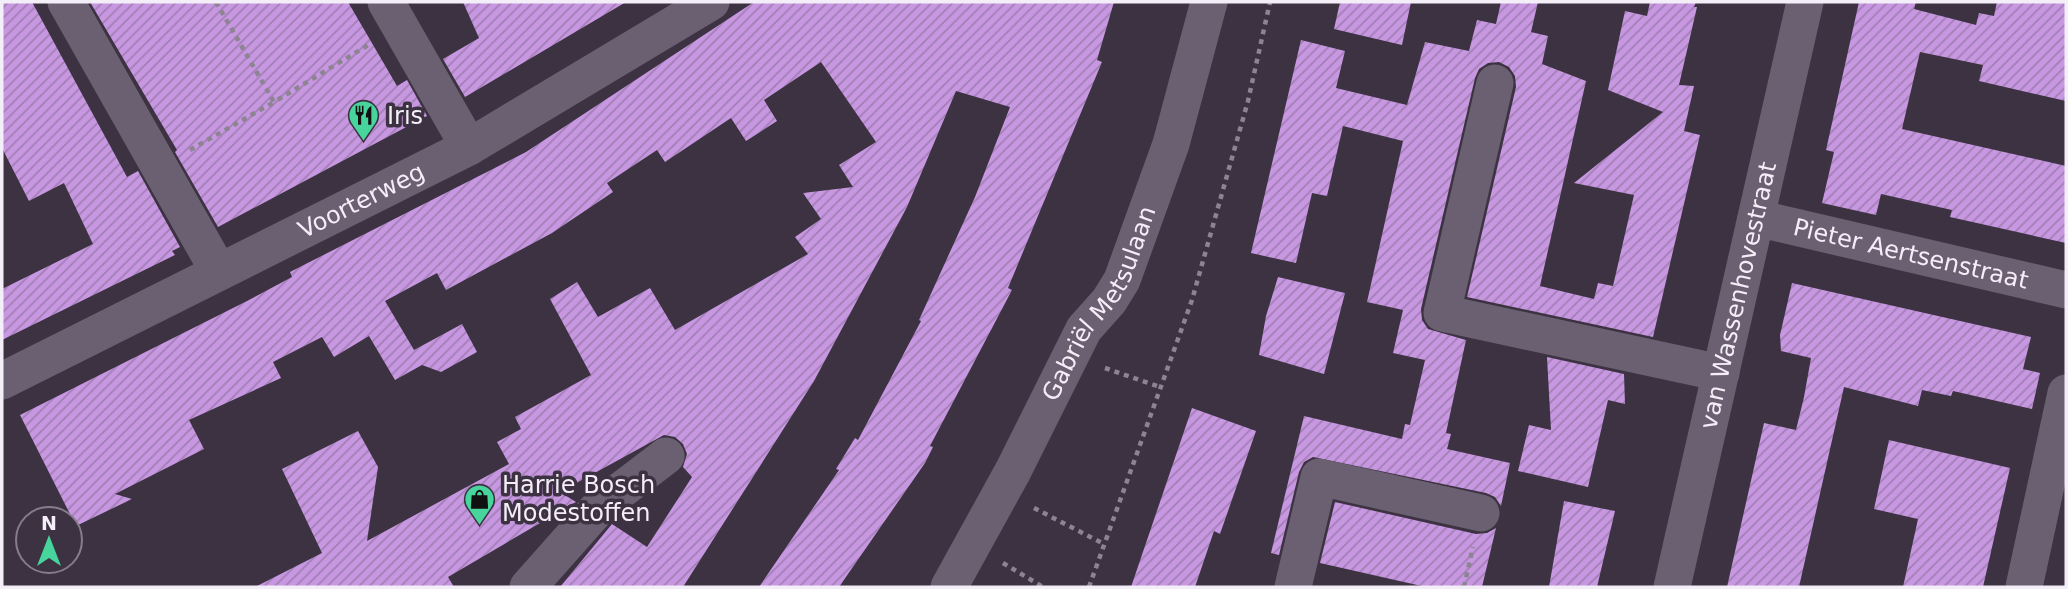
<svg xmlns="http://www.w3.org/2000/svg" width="2068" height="589" viewBox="0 0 2068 589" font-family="'DejaVu Sans',sans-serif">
  <defs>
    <pattern id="building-hatch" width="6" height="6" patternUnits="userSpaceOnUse" patternTransform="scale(1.75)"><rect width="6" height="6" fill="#c797e1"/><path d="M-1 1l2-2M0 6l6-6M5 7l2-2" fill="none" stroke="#a17fb4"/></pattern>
  </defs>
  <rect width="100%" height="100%" fill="#3c3242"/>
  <!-- building -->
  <g fill="url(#building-hatch)">
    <polygon points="2,2 32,2 127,177 138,171 180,247 172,251 175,255 2,340 2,289 93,244 64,183 29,201 2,148"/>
    <polygon points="90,2 348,2 397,86 407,80 427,116 218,227 175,152 177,150"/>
    <polygon points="463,2 626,2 465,97 443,59 479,38"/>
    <polygon points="754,2 1114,2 1097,60 1102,62 1008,288 1012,290 930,446 933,447 925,463 839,587 759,587 839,470 836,469 855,438 858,440 921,321 919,320 975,197 1010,107 956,91 907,207 814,381 683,587 560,587 612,524 647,547 692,477 683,467 687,454 683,444 675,437 664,435 560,492 576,502 448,577 454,587 255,587 322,553 282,469 358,431 378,467 367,541 509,464 497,442 521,429 515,417 591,375 550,299 577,282 598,317 650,288 675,330 808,254 795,237 821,219 803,193 853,187 839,165 876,142 821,62 764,100 777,121 746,141 731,118 665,162 657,150 607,183 613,192 552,233 446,290 437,273 385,301 414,350 462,324 477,352 441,372 422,365 395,380 369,336 334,357 322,337 273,362 281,378 189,420 204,449 115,494 132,499 76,526 20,415 247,301 292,277 290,272 526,152"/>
    <polygon points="1340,2 1411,2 1402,45 1334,29"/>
    <polygon points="1501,2 1538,2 1531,32 1548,36 1542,64 1586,81 1540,286 1594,299 1598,283 1613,286 1634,195 1574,183 1663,112 1608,90 1625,11 1647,16 1650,2 1696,2 1694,7 1697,7 1679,85 1694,86 1684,131 1700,135 1653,337 1467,297 1516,87 1515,76 1509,67 1499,62 1488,63 1479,69 1475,78 1421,309 1422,320 1428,329 1466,340 1446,433 1451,434 1447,449 1510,463 1501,506 1495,497 1486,493 1313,457 1304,462 1299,472 1279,555 1271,553 1304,416 1402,439 1405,424 1410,425 1425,360 1393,353 1403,310 1367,302 1403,141 1343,126 1327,196 1312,193 1296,263 1251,253 1301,40 1345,51 1336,88 1407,105 1425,42 1469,51 1477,20 1496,24"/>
    <polygon points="1859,2 1916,2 1914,9 1976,25 1979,13 1994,16 1997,2 2066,2 2066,101 1979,81 1983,65 1920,52 1902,129 2066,166 2066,243 1950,217 1952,210 1881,194 1876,215 1822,203 1834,152 1826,150"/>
    <polygon points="1278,277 1345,293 1324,374 1259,355 1266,316"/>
    <polygon points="1792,283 2031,337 2023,369 2040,373 2032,409 1953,391 1951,396 1922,390 1918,406 1844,387 1799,587 1727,587 1764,423 1796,430 1804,397 1811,358 1781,351 1780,335"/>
    <polygon points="1547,357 1624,374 1625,404 1608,400 1588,487 1518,471 1529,425 1551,430"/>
    <polygon points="1192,408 1256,431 1220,534 1214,531 1195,587 1131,587"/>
    <polygon points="1889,440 2010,468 1983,587 1903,587 1918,519 1874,509"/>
    <polygon points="1564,501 1615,511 1597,587 1549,587"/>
    <polygon points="1335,502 1476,534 1487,533 1496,528 1482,587 1426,587 1320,563"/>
  </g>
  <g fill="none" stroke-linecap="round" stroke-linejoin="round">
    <!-- path -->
    <g stroke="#8d8492" stroke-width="4.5" stroke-dasharray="5 5" stroke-linecap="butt">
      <polyline points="216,2 274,102 370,44"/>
      <polyline points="190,150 274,102"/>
      <polyline points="1105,368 1160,387"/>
      <polyline points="1034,508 1104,544"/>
      <polyline points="1003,563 1043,587"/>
      <polyline points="1089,587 1192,300 1248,101 1270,2"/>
      <polyline points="1464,587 1473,547"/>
    </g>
    <!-- minor -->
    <g stroke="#6b6072" stroke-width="37">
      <polyline points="66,2 219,272"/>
      <polyline points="386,2 469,147"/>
      <polyline points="1495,83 1442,313 1721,373"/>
      <path id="s1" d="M1756,218l310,72"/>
      <path id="s2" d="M2,381l467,-234 242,-145"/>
      <polyline points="528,587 599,507 666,456"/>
      <path id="s3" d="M949,587l64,-116 71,-142 25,-28 13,-21 49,-136 38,-142"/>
      <polyline points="1293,587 1319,477 1481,513"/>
      <path id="s4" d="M1672,587l133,-585"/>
      <polyline points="2024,587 2066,393"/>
    </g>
  </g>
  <!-- icons -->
  <defs>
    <symbol id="restaurant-pin" viewBox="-11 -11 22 30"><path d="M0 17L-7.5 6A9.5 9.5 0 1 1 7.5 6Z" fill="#47d49d" stroke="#3c3242"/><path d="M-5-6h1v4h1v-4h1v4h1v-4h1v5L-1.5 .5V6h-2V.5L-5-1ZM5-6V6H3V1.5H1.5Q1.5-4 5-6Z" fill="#111"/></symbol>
    <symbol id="shop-pin" viewBox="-11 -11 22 30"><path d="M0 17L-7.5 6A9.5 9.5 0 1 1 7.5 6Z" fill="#47d49d" stroke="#3c3242"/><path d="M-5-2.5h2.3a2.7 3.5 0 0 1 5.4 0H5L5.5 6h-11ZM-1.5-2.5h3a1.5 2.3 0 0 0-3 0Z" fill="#111"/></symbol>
  </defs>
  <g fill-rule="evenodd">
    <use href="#restaurant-pin" x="346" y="98" width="35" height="47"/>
    <use href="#shop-pin" x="462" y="482" width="35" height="47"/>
  </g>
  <g text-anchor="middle" stroke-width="7" stroke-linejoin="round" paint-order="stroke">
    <!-- poi labels -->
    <g font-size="24" fill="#f4eef8" stroke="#3c3242" text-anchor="start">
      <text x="387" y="124">Iris</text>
      <text x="502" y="493">Harrie Bosch<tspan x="502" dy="28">Modestoffen</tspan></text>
    </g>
    <!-- street labels -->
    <g font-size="24" fill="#f4eef8" stroke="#3c3242">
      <text dy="8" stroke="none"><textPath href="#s2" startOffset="402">Voorterweg</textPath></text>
      <text dy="8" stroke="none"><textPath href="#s1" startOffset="159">Pieter Aertsenstraat</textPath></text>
      <text dy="8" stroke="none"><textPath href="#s4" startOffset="299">van Wassenhovestraat</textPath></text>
      <text dy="8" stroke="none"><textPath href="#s3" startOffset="322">Gabriël Metsulaan</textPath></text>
    </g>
  </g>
  <!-- border -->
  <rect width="2068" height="589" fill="none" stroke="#f4eef8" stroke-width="7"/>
  <!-- north arrow -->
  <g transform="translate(49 540)"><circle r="33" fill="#3c3242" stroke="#867d8b" stroke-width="2"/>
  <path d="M0-5L12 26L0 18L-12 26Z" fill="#47d49d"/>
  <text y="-10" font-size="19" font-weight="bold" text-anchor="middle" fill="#f4eef8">N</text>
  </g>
</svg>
